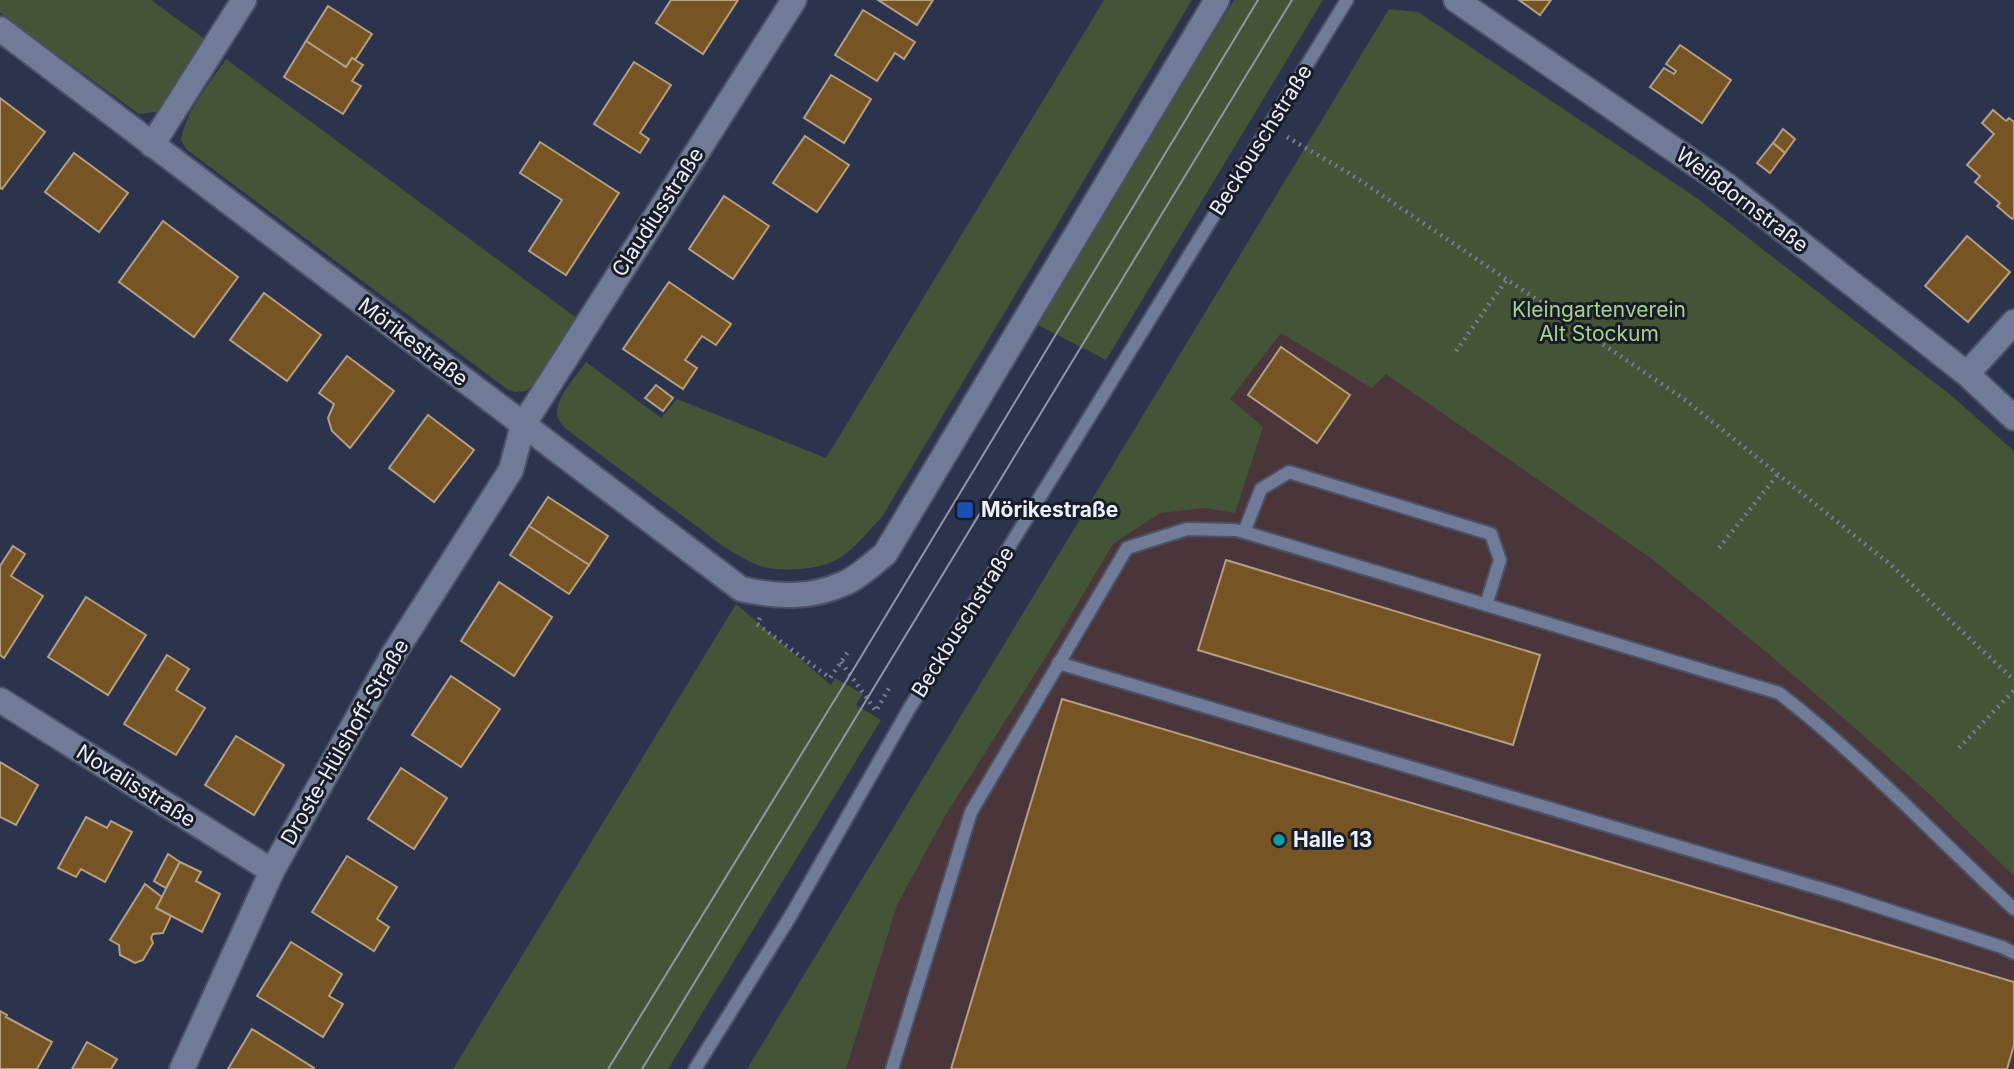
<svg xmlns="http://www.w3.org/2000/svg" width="2014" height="1069" viewBox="0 0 2014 1069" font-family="Inter,sans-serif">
  <rect width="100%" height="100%" fill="#2b344c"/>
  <!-- commercial -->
  <polygon fill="#4a363a" points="1239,262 1656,556 1765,644 2014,868 2014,1069 753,1069"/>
  <!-- green -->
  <g fill="#435437">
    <polygon points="0,0 151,0 210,43 163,111 139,114 0,13"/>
    <path d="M1104,0h88l-310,517c-12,12 -22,25 -35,36 -19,16 -55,19 -79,15 -16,-3 -32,-14 -45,-22l-157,-117c-4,-5 -9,-9 -9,-15 -1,-17 20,-39 29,-52l75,56 16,-19 149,59z"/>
    <polygon points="1234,0 1323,0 1106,360 1034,323"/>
    <polygon points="1389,9 1418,12 1698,199 1953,397 2014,451 2014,876 1926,791 1848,722 1764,650 1652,559 1386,374 1372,388 1281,333 1230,399 1263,427 1235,513 1205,508 1160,513 1113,544 1047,655 945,816 897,905 846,1069 747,1069"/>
    <path d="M226,59l352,260 -43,64 -9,8 -11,1 -8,-3 -321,-240 -5,-9c5,-30 28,-56 45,-81z"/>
    <polygon points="736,604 831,685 835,678 863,694 856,705 881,720 668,1069 453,1069"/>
  </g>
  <!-- building -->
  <g fill="#775423" stroke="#b49e84" stroke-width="2">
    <polygon points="671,0 738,0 703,54 656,23"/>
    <polygon points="878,0 933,0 917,25"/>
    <polygon points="1519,0 1551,0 1540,15"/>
    <polygon points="328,6 372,34 355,60 352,58 346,67 306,41"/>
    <polygon points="863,10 915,42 904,59 895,53 877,81 835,55"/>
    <polygon points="306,41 346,67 352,58 363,65 352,81 361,86 343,114 284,77"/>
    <polygon points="1680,45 1731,80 1702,123 1650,87 1664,68 1674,74 1676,71 1666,64"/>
    <polygon points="634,62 671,85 640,133 649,139 640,153 594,124"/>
    <polygon points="831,75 871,99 844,143 804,118"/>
    <polygon points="0,98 45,132 2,189 0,188"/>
    <polygon points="1993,110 2006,121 2009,118 2014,122 2014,217 2012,219 1997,206 2000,203 1975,182 1980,176 1967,165 1994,134 1982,123"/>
    <polygon points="1783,129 1795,139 1785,153 1773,143"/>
    <polygon points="805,136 849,165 817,212 773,183"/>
    <polygon points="540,142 619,193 566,275 529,251 562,200 520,173"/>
    <polygon points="1773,143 1785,153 1770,173 1757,163"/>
    <polygon points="74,153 128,193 99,232 45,192"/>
    <polygon points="724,196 769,226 733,279 689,249"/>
    <polygon points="163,221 238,277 194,337 119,282"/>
    <polygon points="1967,236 2010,272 1968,322 1925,286"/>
    <polygon points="669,282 731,324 716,345 702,336 685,360 697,368 683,389 623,349"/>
    <polygon points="264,293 321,335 287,381 230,340"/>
    <polygon points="1281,347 1350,395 1317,443 1248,395"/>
    <polygon points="347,356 394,391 350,448 332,431 328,418 334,404 319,393"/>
    <polygon points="656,385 673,398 663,411 645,398"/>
    <polygon points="428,415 474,450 434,502 389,468"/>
    <polygon points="548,497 608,536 589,565 529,526"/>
    <polygon points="529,526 589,565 569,594 510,555"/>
    <polygon points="13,546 25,554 11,576 43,596 4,658 0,655 0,566"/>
    <polygon points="1226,560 1540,655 1513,745 1198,650"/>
    <polygon points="499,582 552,617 514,676 461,641"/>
    <polygon points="86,597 146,635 108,695 48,657"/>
    <polygon points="167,655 189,669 176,690 205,708 176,755 124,724"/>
    <polygon points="451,676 500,709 461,767 412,735"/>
    <polygon points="1062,699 2014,982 2014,1045 2007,1069 951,1069"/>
    <polygon points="236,736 284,765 254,815 205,785"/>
    <polygon points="0,762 38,785 16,825 0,817"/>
    <polygon points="401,768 447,798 414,849 368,819"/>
    <polygon points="86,817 107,828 111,821 132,832 105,882 81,869 76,877 58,868"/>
    <polygon points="168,854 180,862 166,888 154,881"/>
    <polygon points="347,856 397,887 377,919 389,927 374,951 312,912"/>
    <polygon points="180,862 201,872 196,881 220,894 202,932 156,908"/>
    <polygon points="145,884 162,897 156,908 171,916 163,933 153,934 151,938 153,943 143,960 135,963 120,955 119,945 110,940"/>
    <polygon points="291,942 342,974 329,996 343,1004 323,1037 257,996"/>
    <polygon points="0,1011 7,1015 6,1017 52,1042 37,1069 0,1069"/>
    <polygon points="252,1029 314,1068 313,1069 228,1069"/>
    <polygon points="87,1042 117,1059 111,1069 72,1069"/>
  </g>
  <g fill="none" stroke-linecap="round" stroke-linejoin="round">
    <defs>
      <g id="lane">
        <polyline points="1244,532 1261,489 1289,472 1491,534 1500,560 1486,605"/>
        <polyline points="1058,663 1839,894 2002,947 2014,953"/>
        <polyline points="695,1069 790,917 909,709 1347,0"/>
        <path d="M892,1069l79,-257 156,-264 60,-19 48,1 9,2 535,161c84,65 157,144 235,216"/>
      </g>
      <g id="street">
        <polyline points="1456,0 1726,185 1967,374 2014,418"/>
        <path d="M0,29l741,560c35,8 70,10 104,-6 14,-6 28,-20 40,-29l332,-554"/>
        <polyline points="152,145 244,0"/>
        <polyline points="1967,374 2014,322"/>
        <polyline points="0,700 272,871"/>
        <polyline points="182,1069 272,871 393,655 511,470 523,425 794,0"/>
      </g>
    </defs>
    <!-- lane casing -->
    <use href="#lane" stroke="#4b5266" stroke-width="16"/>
    <!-- street casing -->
    <use href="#street" stroke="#4b5266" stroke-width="28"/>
    <!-- path -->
    <g stroke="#767d91" stroke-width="4.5" stroke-dasharray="2 5" stroke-linecap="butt">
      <polyline points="1287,137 1352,175 1684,399 1890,564 2014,680"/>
      <polyline points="1456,351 1507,279"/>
      <polyline points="1719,548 1779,473"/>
      <polyline points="760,618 757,624 830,678 850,649"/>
      <polyline points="841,662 876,711 891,685"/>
      <polyline points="1959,748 2014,690"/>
    </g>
    <!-- lane -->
    <use href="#lane" stroke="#707b97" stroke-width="12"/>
    <!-- street -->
    <use href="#street" stroke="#707b97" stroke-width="24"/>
    <!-- tram -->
    <g stroke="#8f96a8" stroke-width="2">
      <polyline points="608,1069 850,675 1258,0"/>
      <polyline points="642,1069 1292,0"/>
    </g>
  </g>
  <!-- markers -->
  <rect fill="#1a4fb4" stroke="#181c27" stroke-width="2.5" x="956" y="501" width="18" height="18" rx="3.5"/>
  <circle fill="#0f9aa8" stroke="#181c27" stroke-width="2.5" cx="1279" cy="840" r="7"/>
  <g text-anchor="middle" stroke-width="6" stroke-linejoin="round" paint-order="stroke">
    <!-- street labels -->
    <g font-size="21" fill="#ebf0fd" stroke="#181c27">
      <text transform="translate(1261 140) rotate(-58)" y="7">Beckbuschstraße</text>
      <text transform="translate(1742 200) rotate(37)" y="7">Weißdornstraße</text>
      <text transform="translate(658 212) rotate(-57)" y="7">Claudiusstraße</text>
      <text transform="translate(413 342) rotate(37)" y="7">Mörikestraße</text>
      <text transform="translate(963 622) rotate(-58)" y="7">Beckbuschstraße</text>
      <text transform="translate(345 742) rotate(-60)" y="7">Droste-Hülshoff-Straße</text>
      <text transform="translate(136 786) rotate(32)" y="7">Novalisstraße</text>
    </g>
    <!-- park labels -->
    <g font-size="21" fill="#a7d389" stroke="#181c27">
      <text x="1599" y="317">Kleingartenverein<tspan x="1599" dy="24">Alt Stockum</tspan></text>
    </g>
    <!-- poi labels -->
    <g font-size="21" font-weight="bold" fill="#ebf0fd" stroke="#181c27" text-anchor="start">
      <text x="981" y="517">Mörikestraße</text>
      <text x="1293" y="847">Halle 13</text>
    </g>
  </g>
</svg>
